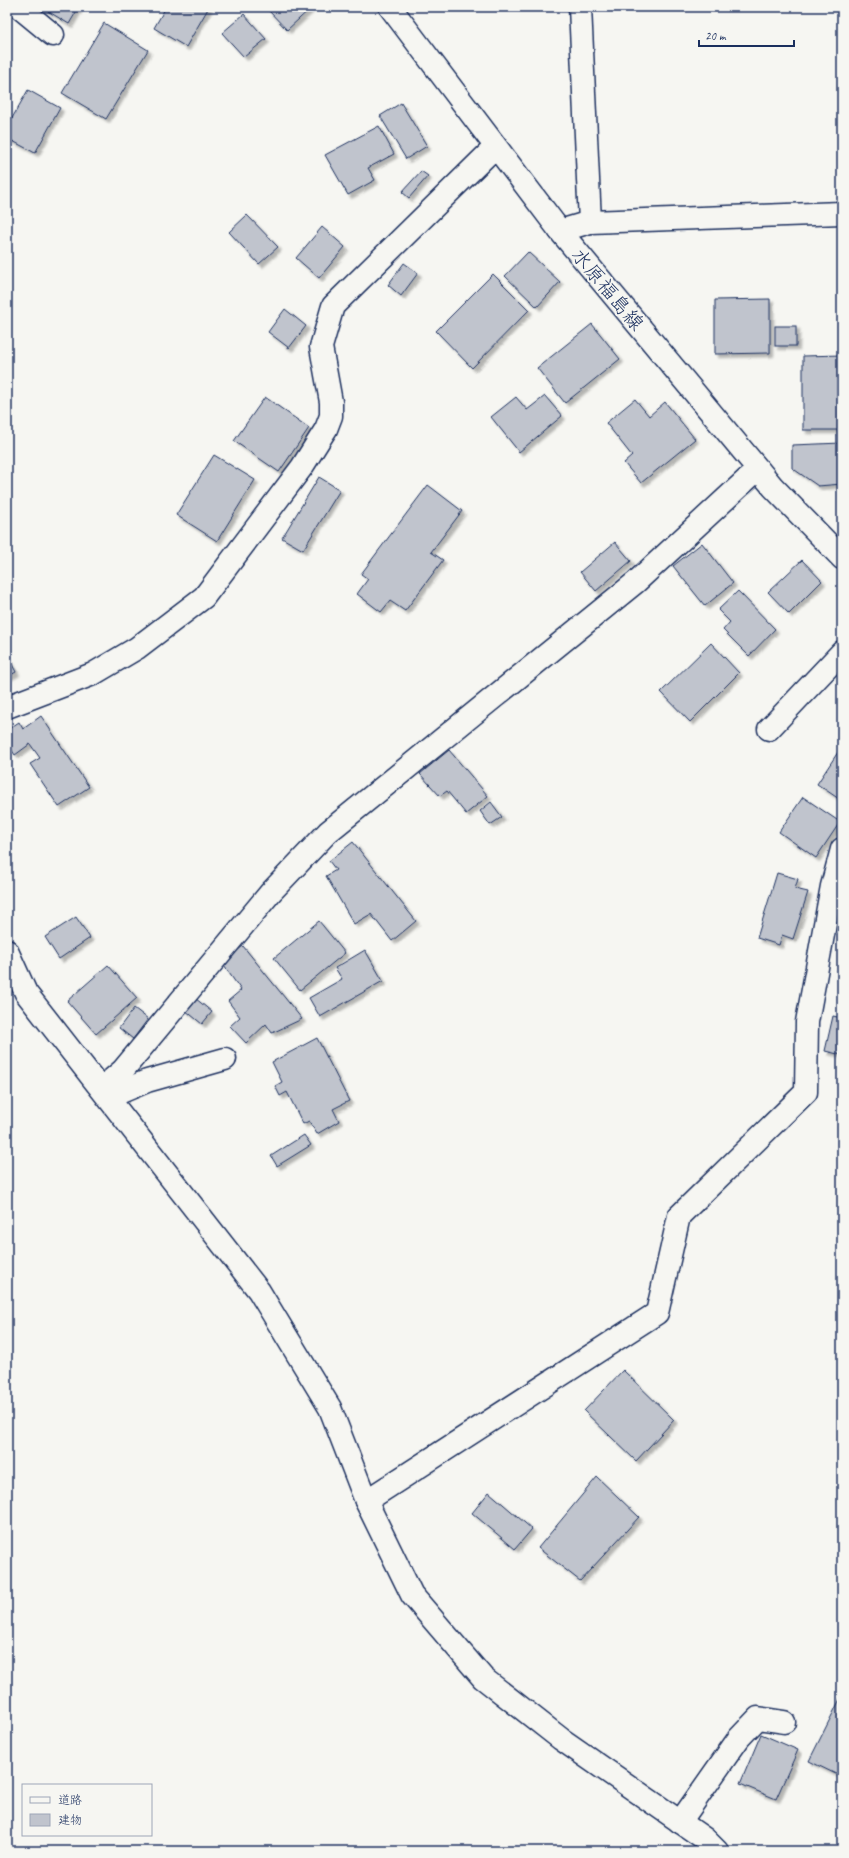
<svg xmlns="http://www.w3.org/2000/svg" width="849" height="1858" viewBox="0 0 849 1858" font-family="Caveat,'Klee One',sans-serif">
  <defs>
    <filter id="shadow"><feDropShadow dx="3.5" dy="3.5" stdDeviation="1" flood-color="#0004"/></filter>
  </defs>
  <rect width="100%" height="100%" fill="#f6f6f2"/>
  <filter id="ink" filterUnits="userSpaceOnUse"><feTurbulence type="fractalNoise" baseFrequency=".025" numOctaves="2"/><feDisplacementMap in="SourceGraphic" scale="8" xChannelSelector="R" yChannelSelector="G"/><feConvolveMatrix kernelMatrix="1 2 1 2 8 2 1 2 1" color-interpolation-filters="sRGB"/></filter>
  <g filter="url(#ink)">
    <!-- building -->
    <g fill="#c0c4cd" stroke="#1b2f5e" filter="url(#shadow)">
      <polygon points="41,7 79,7 69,24"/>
      <polygon points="166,7 209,7 186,47 154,28"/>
      <polygon points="271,7 312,7 287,30 268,10"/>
      <polygon points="244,14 266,39 244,57 222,33"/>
      <polygon points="104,23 148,50 106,119 62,93"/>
      <polygon points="28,90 60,108 35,153 7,138 7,127"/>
      <polygon points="401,103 427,146 406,159 380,116"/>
      <polygon points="379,126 394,154 368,168 375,180 348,195 325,155"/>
      <polygon points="421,171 428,176 409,198 402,192"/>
      <polygon points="247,215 278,247 259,264 229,232"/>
      <polygon points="322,227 345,247 319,278 296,258"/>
      <polygon points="528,252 560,282 537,307 505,276"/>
      <polygon points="404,263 418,273 401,296 388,285"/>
      <polygon points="493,274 529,310 472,368 436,331"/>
      <polygon points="770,299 770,353 715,354 715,300"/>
      <polygon points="285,309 306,326 289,348 268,332"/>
      <polygon points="592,324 620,359 565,403 537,368"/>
      <rect x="775" y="326" width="21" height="20"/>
      <polygon points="842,355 842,430 803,430 803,356"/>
      <polygon points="545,396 562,416 519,452 491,417 516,397 527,410"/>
      <polygon points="265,397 309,428 279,472 234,441"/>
      <polygon points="635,399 649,416 665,402 695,439 641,483 624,463 632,456 606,423"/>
      <polygon points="842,443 842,484 818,486 792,468 792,445"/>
      <polygon points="214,455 255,480 217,541 176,515"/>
      <polygon points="319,477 340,490 303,550 282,538"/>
      <polygon points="428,485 462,511 431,552 443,560 405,611 390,601 381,612 357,594 368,579 361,574"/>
      <polygon points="615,542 631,561 596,591 580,572"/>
      <polygon points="702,543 733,583 705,606 673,566"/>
      <polygon points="802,560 822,581 789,614 768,592"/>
      <polygon points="738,591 775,629 749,656 723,630 730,622 718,610"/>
      <polygon points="711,643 739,673 690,722 661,692"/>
      <polygon points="7,655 16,672 7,677"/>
      <polygon points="41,716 89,787 59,807 30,764 40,758 30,744 15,755 7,743 7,730 19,722 23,729"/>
      <polygon points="842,746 842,801 817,784"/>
      <polygon points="449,750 488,796 466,814 447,791 440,796 420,774"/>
      <polygon points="803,797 840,822 816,858 779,832"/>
      <polygon points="491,802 502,817 490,825 480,811"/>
      <polygon points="353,842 416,921 392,941 371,914 354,924 326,876 336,870 329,861"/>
      <polygon points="777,873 798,879 795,889 808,892 793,939 782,935 779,945 757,938"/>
      <polygon points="76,917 90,938 59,959 45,937"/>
      <polygon points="319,921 345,953 300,990 274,958"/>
      <polygon points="243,946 302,1019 272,1033 266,1024 246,1043 230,1026 240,1017 228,1001 241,990 222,963"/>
      <polygon points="365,950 383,981 320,1017 309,998 342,979 335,968"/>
      <polygon points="842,954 842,972 837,971"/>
      <polygon points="108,965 137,998 96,1034 67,1001"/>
      <polygon points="195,998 212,1012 202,1024 185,1010"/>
      <polygon points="134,1008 148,1019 133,1039 119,1028"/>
      <polygon points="833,1016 842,1018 842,1055 825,1051"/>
      <polygon points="317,1038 349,1101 333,1109 339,1121 317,1134 309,1121 303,1124 287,1092 280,1096 275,1086 282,1082 272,1062"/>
      <polygon points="304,1135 311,1145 277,1166 271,1156"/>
      <polygon points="623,1370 674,1420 636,1461 584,1411"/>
      <polygon points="597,1477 639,1517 580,1581 538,1548"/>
      <polygon points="489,1492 532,1529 515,1549 472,1513"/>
      <polygon points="842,1695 842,1777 809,1761"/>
      <polygon points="761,1734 798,1750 776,1799 740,1784"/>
    </g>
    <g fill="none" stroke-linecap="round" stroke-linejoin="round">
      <defs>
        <g id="street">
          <polyline points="19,7 53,35"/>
          <polyline points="580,7 590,222"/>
          <polyline points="560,231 590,222 842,213"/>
          <polyline points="7,707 93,674 137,648 204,597 302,467 326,429 331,416 331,402 321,347 333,306 495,147"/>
          <polyline points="769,729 842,652"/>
          <polyline points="7,951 26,993 259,1291 330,1408 366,1501 412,1595 483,1678 561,1739 705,1839 717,1851"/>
          <polyline points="102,1088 123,1070 271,892 328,832 636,582 758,469"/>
          <polyline points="109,1097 147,1081 225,1059"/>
          <polyline points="366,1501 657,1313 679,1216 806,1092 807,1022 832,886 842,849"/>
          <polyline points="680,1822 739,1738 758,1718 784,1722"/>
        </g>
        <polyline id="secondary" points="390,7 560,231 773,487 842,558"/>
      </defs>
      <!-- street casing -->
      <use href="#street" stroke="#1b2f5e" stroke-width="25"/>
      <!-- secondary casing -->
      <use href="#secondary" stroke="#1b2f5e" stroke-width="25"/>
      <!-- street -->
      <use href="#street" stroke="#f6f6f2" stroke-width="22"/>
      <!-- secondary -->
      <use href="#secondary" stroke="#f6f6f2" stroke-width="22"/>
    </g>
  </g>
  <g text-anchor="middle" stroke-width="4" stroke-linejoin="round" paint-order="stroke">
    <!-- street labels -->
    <g font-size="20" fill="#1b2f5e" stroke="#f6f6f2">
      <text transform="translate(608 289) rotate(50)" y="7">水原福島線</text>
    </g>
  </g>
  <!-- margin -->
  <rect width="849" height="1858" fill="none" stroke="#f6f6f2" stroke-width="24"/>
  <rect x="12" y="12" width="825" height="1834" fill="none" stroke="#1b2f5e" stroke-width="1.5" filter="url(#ink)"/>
  <!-- legend -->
  <rect x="22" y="1784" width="130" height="52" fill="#f6f6f2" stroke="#9ea6b7"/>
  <rect x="30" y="1797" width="20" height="6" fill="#f6f6f2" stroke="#9ea6b7"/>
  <text x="58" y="1804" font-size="12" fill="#1b2f5e">道路</text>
  <rect x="30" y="1814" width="20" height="12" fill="#c0c4cd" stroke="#9ea6b7"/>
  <text x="58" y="1824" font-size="12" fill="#1b2f5e">建物</text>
  <!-- scale -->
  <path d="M699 40v6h95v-6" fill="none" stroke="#1b2f5e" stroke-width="2"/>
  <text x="705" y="40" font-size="12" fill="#1b2f5e" stroke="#f6f6f2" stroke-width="3" paint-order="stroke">20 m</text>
</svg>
